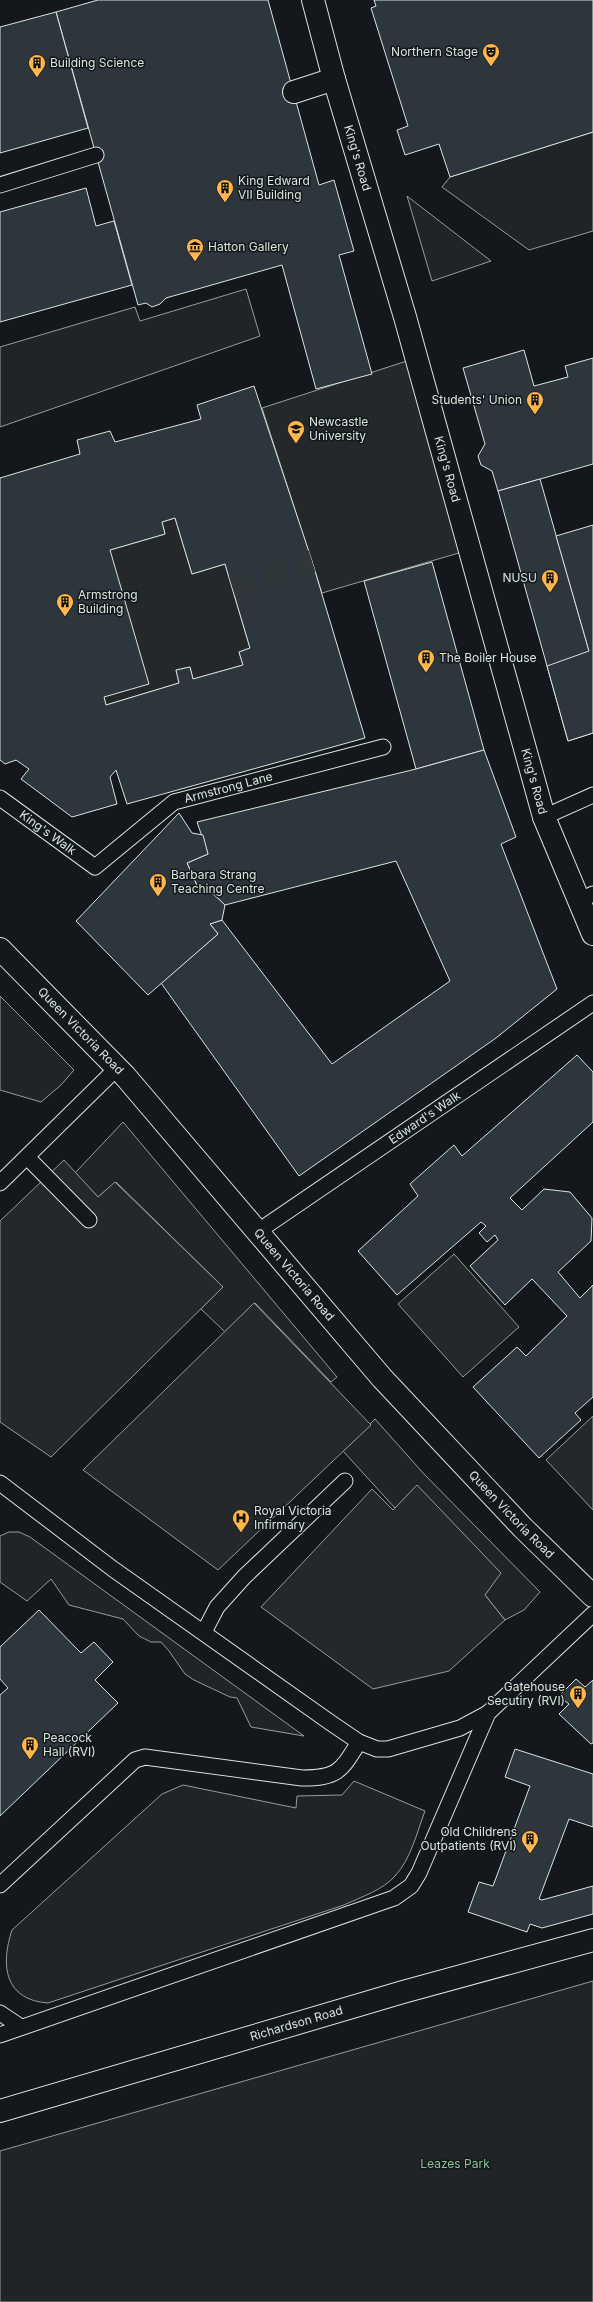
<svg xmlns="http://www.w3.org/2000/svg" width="593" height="2302" viewBox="0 0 593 2302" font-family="Inter,sans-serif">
  <rect width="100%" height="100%" fill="#14181c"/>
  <!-- green -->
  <g fill="#202428" stroke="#939e99">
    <polygon points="593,132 593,231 529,250 442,187 450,177"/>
    <polygon points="407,196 491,261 432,281"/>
    <polygon points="246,289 260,336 0,427 0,347 135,307 140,321"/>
    <polygon points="0,996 74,1070 61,1085 41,1102 0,1090"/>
    <polygon points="123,1122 337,1377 331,1382 255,1303 225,1332 201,1309 223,1287 116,1182 98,1197 75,1173"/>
    <polygon points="375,1419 424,1474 540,1592 524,1610 505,1620 485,1595 417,1486 395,1508 343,1451"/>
    <polygon points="9,1532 19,1532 30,1537 304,1736 251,1727 237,1698 230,1697 194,1680 185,1674 169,1651 161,1642 151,1642 139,1636 123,1619 69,1605 51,1579 27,1601 0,1582 0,1536"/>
    <path d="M354,1781l71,30c-8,21 -14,48 -30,65 -12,14 -34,21 -51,29l-296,98c-43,-3 -48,-37 -36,-73l150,-136 21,-9 113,23 1,-12 45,-1z"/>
    <polygon points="593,1981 593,2302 0,2302 0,2151"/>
  </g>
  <!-- parking -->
  <g fill="#24282b" stroke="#939e99">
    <polygon points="416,358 469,550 322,593 262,408"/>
    <polygon points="175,518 192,574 225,564 250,648 239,652 243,665 193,679 190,667 176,670 179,683 106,705 104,697 110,550 165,534 162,522"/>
    <polygon points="64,1160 98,1197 115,1182 223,1287 51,1457 0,1422 0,1221"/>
    <polygon points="454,1254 519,1327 463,1377 398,1304"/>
    <polygon points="254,1303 371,1425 218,1570 83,1470"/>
    <polygon points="593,1416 593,1510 546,1460"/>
    <polygon points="417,1485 501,1573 485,1595 505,1620 449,1671 373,1689 261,1607 372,1489 393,1510"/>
  </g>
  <!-- building -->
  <g fill="#2c363c" stroke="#d8e6dc" fill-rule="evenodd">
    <polygon points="98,0 268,0 319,185 334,180 354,251 339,255 372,374 316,389 282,265 166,298 160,304 152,307 146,303 138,305 56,12"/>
    <polygon points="374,0 593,0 593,132 450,177 439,144 405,155 397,130 408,126 371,8 376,6"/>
    <polygon points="56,12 88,128 0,153 0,27"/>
    <polygon points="86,188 96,226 114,221 132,285 0,322 0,212"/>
    <polygon points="524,350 534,386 568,377 565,366 593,358 593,464 498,491 492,471 481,465 478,456 485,444 463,368"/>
    <path d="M254,386l58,175 53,177 -238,66 -11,-34 -6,7 7,27 -45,13 -51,-38 8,-10 -13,-9 -11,4 -5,-4v-282l80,-24 -3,-14 33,-9 5,11 86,-23 -4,-14zM175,518l17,56 33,-10 25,84 -11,4 4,13 -50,14 -3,-12 -14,3 3,13 -73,22 -2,-8 45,-13 -39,-134 55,-16 -3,-12z"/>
    <polygon points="540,479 593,665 593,733 568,741 498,491"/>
    <polygon points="593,525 593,733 568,741 547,666 589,651 556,536"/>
    <polygon points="432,562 484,750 416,769 364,581"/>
    <polygon points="484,750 516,837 501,844 557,989 496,1038 299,1176 161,983 218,934 210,924 222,920 332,1064 450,981 396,861 225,905 208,889 198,888 187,863 208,854 197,822 416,769"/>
    <polygon points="179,813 192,833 203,835 208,854 187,863 198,888 208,889 225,905 222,920 210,924 218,934 148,995 76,921"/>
    <polygon points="577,1055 593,1072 593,1122 510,1198 522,1210 544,1189 570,1192 592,1218 591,1241 558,1272 580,1298 593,1285 593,1397 575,1413 581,1420 539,1458 473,1387 517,1347 526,1356 567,1316 532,1279 505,1305 470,1266 498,1240 495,1235 487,1242 479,1233 486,1226 481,1222 397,1295 358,1251 418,1196 410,1184 454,1145 462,1156"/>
    <polygon points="39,1610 81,1653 94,1642 113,1662 95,1680 118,1703 0,1816 0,1695 8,1688 0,1679 0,1647"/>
    <polygon points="576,1679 585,1687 593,1680 593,1743 591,1744 559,1714 569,1704 559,1696"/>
    <polygon points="515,1749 593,1774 593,1827 569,1819 539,1899 542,1900 593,1886 593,1914 542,1928 530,1924 527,1932 468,1912 479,1882 493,1886 530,1786 505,1777"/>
  </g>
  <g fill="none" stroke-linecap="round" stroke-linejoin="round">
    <!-- pedestrian-tunnel -->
    <polyline stroke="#313739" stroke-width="22" stroke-dasharray="22 11" stroke-linecap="butt" points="232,586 312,561"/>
    <defs>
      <g id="service">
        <polyline points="0,185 96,155"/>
        <path id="s1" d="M0,798l95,69 79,-65 209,-55"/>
        <polyline points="544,817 593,795"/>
        <polyline points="578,901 593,894"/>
        <polyline points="27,1157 89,1220"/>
        <polyline points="0,1183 117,1068"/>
        <path id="s2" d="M257,1232l336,-229"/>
        <polyline points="0,1483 113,1569 331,1723 359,1742 377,1749 388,1749 460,1728 488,1713 593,1614"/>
        <polyline points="204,1632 217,1607 244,1577 345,1481"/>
        <path d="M0,1885l135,-125 10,-3 157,21c36,0 39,-7 57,-36"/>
        <polyline points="0,2013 21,2027"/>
        <polyline points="0,2035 394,1898 411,1886 419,1873 488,1713"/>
      </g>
      <g id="pedestrian">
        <path id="s3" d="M313,0l21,79 71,238 139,500"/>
        <polyline points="294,92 334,79"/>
      </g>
      <polyline id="minor" points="544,817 593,934"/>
      <g id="tertiary">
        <path id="s4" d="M0,949l125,127 257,302 141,150 70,68"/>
        <path id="s5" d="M0,2111l403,-119 190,-52"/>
      </g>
    </defs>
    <!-- service casing -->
    <use href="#service" stroke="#d8e6dc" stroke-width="17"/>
    <!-- pedestrian casing -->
    <use href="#pedestrian" stroke="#d8e6dc" stroke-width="24"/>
    <!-- minor casing -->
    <use href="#minor" stroke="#d8e6dc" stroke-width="24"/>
    <!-- tertiary casing -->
    <use href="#tertiary" stroke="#d8e6dc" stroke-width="24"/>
    <!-- service -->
    <use href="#service" stroke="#14181c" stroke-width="15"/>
    <!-- pedestrian -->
    <use href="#pedestrian" stroke="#14181c" stroke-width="22"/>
    <!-- minor -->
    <use href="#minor" stroke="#14181c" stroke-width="22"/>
    <!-- tertiary -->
    <use href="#tertiary" stroke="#14181c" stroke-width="22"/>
  </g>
  <!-- icons -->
  <defs>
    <symbol id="theatre-pin" viewBox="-11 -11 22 30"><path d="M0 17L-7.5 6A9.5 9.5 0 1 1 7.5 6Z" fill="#ffb74d" stroke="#14181c"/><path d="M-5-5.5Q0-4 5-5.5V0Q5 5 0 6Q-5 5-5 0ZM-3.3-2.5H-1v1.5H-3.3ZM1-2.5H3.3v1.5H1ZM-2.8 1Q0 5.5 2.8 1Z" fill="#111"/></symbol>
    <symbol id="building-pin" viewBox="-11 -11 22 30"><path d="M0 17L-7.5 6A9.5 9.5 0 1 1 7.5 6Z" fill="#ffb74d" stroke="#14181c"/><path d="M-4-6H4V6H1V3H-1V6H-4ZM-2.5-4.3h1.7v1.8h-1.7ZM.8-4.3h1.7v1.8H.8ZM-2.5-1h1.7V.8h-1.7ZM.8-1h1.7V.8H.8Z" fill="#111"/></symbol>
    <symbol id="museum-pin" viewBox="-11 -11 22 30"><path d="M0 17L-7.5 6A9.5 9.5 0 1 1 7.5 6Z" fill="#ffb74d" stroke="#14181c"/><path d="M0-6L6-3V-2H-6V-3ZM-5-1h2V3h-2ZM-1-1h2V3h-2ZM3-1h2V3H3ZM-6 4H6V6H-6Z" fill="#111"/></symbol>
    <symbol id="university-pin" viewBox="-11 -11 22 30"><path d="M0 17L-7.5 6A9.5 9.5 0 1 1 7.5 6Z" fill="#ffb74d" stroke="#14181c"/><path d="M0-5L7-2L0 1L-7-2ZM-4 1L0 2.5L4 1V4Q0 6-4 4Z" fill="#111"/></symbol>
    <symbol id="hospital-pin" viewBox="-11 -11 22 30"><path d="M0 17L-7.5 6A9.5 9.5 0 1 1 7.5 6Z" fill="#ffb74d" stroke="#14181c"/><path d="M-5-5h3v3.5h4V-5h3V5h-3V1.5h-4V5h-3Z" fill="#111"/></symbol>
  </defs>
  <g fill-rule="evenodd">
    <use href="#theatre-pin" x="481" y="42" width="20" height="27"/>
    <use href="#building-pin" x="27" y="53" width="20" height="27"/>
    <use href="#building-pin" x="215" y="178" width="20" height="27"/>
    <use href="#museum-pin" x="185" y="237" width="20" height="27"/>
    <use href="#building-pin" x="525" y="390" width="20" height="27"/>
    <use href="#university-pin" x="286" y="419" width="20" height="27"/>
    <use href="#building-pin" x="540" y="568" width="20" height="27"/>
    <use href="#building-pin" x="55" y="592" width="20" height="27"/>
    <use href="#building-pin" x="416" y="648" width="20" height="27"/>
    <use href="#building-pin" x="148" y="872" width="20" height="27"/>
    <use href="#hospital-pin" x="231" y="1508" width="20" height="27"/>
    <use href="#building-pin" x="568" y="1684" width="20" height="27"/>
    <use href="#building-pin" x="20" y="1735" width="20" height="27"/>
    <use href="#building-pin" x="520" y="1829" width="20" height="27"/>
  </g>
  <g text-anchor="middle" stroke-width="3" stroke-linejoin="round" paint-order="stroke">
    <!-- poi labels -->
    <g font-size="12" fill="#d8e6dc" stroke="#14181c" text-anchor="start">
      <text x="478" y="56" text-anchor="end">Northern Stage</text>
      <text x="50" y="67">Building Science</text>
      <text x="238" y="185">King Edward<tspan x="238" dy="14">VII Building</tspan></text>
      <text x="208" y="251">Hatton Gallery</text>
      <text x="522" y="404" text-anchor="end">Students' Union</text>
      <text x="309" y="426">Newcastle<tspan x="309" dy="14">University</tspan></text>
      <text x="537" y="582" text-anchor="end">NUSU</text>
      <text x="78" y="599">Armstrong<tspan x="78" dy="14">Building</tspan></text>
      <text x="439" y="662">The Boiler House</text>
      <text x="171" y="879">Barbara Strang<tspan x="171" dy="14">Teaching Centre</tspan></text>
      <text x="254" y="1515">Royal Victoria<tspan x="254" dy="14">Infirmary</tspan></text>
      <text x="565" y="1691" text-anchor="end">Gatehouse<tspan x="565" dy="14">Secutiry (RVI)</tspan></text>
      <text x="43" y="1742">Peacock<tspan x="43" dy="14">Hall (RVI)</tspan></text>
      <text x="517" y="1836" text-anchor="end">Old Childrens<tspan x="517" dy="14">Outpatients (RVI)</tspan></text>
    </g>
    <!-- street labels -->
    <g font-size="12" fill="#d8e6dc" stroke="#14181c">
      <text dy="4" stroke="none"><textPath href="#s3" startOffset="164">King's Road</textPath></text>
      <text dy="4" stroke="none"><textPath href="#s3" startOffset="488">King's Road</textPath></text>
      <text dy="4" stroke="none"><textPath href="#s3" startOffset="812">King's Road</textPath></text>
      <text dy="4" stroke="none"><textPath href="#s1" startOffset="276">Armstrong Lane</textPath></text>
      <text dy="4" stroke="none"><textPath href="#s1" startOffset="59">King's Walk</textPath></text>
      <text dy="4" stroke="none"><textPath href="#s4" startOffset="115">Queen Victoria Road</textPath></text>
      <text dy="4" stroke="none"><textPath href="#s2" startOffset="203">Edward's Walk</textPath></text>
      <text dy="4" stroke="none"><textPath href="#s4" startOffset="439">Queen Victoria Road</textPath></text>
      <text dy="4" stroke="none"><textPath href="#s4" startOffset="763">Queen Victoria Road</textPath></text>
      <text dy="4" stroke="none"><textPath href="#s5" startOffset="309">Richardson Road</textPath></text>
    </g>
    <!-- park labels -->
    <g font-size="12" fill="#8ac095" stroke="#14181c">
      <text x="455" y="2168">Leazes Park</text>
    </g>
  </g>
</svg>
